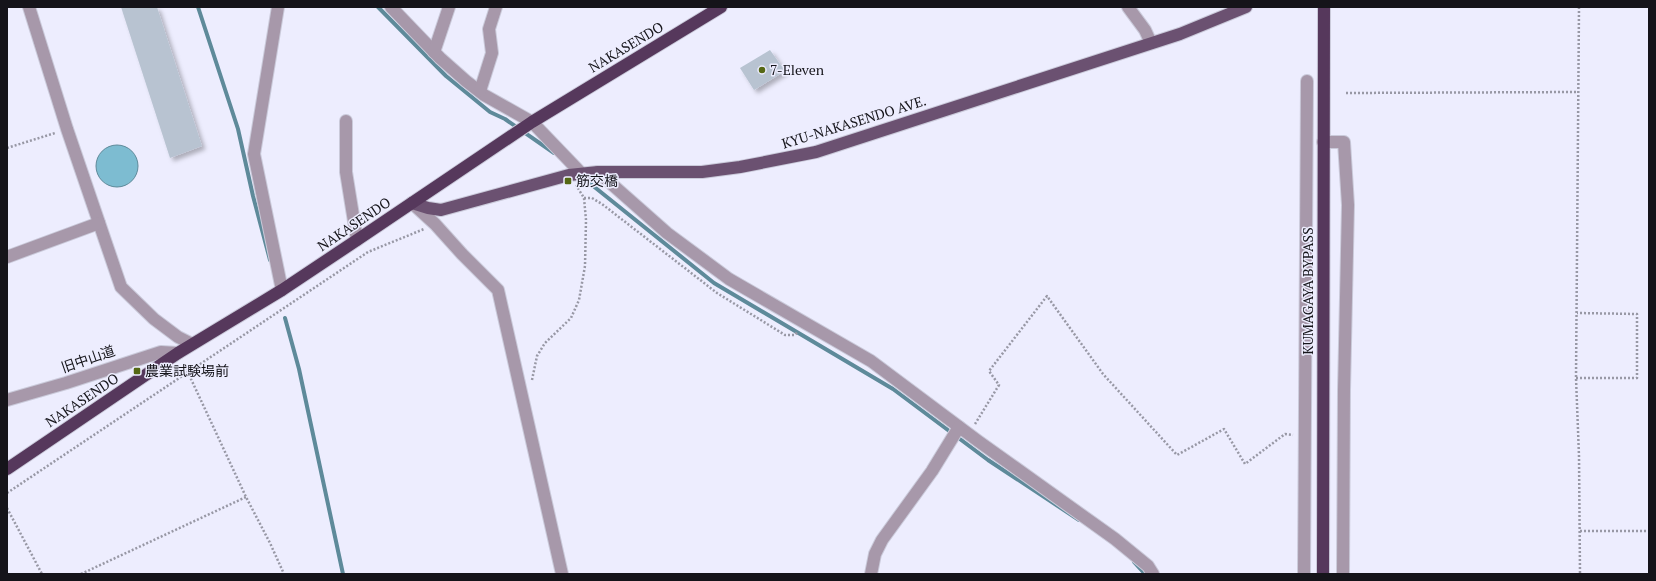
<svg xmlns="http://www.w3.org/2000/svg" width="1656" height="581" viewBox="0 0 1656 581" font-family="'PT Serif','Noto Sans JP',serif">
  <defs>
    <filter id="shadow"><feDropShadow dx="3.5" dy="3.5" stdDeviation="2" flood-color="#0004"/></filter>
  </defs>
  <rect width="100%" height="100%" fill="#ededfe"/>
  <!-- water -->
  <circle fill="#7dbcd1" stroke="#5e8a9a" cx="117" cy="166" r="21"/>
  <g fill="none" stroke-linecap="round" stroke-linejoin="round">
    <!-- stream -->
    <g stroke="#5e8a9a" stroke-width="4">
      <polyline points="198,7 238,129 253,196 270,260"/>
      <polyline points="378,7 446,76 490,112 505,119 554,153"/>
      <polyline points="582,177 714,283 893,389 988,460 1079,520"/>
      <polyline points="285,318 299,369 343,574"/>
      <polyline points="1134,562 1145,574"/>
    </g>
  </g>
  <!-- building -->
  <g fill="#b8c3d1" filter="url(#shadow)">
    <polygon points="121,7 157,7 202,146 170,158"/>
    <polygon points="770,50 785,71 754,90 740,68"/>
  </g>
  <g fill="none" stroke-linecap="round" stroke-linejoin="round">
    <defs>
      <g id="minor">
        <polyline points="29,7 67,129 121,287 154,319 178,337 192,344"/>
        <polyline points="278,7 254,154 282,290"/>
        <polyline points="391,7 440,58 466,81 484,95 532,122 581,173"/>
        <polyline points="1128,7 1145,30 1151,43"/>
        <polyline points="434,52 449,7"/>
        <polyline points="480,91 492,53 489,29 496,7"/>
        <polyline points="346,121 346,172 357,240"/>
        <polyline points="1323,142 1344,142 1348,205 1344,390 1343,574"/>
        <polyline points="598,172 667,233 729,279 871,361 978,441 1115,539 1148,566 1153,574"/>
        <polyline points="412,203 435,224 462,254 498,290 562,574"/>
        <polyline points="7,257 99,223"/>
        <polyline points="7,400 66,383 161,352 178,353"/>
        <polyline points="871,574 875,554 882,540 932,471 959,427"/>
        <polyline points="1304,574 1307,81"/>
      </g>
      <polyline id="major" points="412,203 428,208 441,210 569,175 598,172 702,172 740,167 816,152 1180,34 1246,7"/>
      <g id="highway">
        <polyline points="7,469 178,353 282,290 357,240 532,122 721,7"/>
        <polyline points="1323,574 1324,7"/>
      </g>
    </defs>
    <!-- minor casing -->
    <use href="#minor" stroke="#cacada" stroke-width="14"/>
    <!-- major casing -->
    <use href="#major" stroke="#cacada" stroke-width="14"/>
    <!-- highway casing -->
    <use href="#highway" stroke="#cacada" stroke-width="14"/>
    <!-- path -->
    <g stroke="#9898a5" stroke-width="2.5" stroke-dasharray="2 2" stroke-linecap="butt">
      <polyline points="1579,7 1576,378 1579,456 1580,574"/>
      <polyline points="1346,93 1577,92"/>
      <polyline points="7,148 55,133"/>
      <polyline points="584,198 592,198 602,204 717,293 785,335 795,335 798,331"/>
      <polyline points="184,364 246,497 270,543 284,574"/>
      <polyline points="1576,378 1637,378 1637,314 1577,313"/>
      <polyline points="532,380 537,356 545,343 571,318 579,300 585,266 586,220 584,198 576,185"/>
      <polyline points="975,424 999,385 989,371 1047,296 1103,374 1177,455 1224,429 1245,464 1285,434 1293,435"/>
      <polyline points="7,493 368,252 424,229"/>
      <polyline points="7,508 42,574"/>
      <polyline points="1580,531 1649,531"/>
      <polyline points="81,574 246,497"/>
    </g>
    <!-- minor -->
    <use href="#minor" stroke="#a798aa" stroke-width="12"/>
    <!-- major -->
    <use href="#major" stroke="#6b5171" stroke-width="12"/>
    <!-- highway -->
    <use href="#highway" stroke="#56385c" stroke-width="12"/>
  </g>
  <!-- markers -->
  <g fill="#556814" stroke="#ededfe" stroke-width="1.5">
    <circle cx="762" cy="70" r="4"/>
    <rect x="564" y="177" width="8" height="8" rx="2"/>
    <rect x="133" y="367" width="8" height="8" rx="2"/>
  </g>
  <g text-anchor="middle" stroke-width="3" stroke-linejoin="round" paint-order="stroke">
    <!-- street labels -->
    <g font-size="14" fill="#15141a" stroke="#ededfe">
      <text transform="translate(626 47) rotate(-31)" y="5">NAKASENDO</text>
      <text transform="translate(854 122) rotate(-17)" y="5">KYU-NAKASENDO AVE.</text>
      <text transform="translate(354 224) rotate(-34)" y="5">NAKASENDO</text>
      <text transform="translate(1308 291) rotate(-90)" y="5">KUMAGAYA BYPASS</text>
      <text transform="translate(88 359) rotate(-19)" y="5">旧中山道</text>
      <text transform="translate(82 400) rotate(-34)" y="5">NAKASENDO</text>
    </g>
    <!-- poi labels -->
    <g font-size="14" fill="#15141a" stroke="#ededfe" text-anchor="start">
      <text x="770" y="75">7-Eleven</text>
      <text x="576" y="186">筋交橋</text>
      <text x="145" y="376">農業試験場前</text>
    </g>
  </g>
  <!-- border -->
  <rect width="1656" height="581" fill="none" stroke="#15141a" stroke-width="16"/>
</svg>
